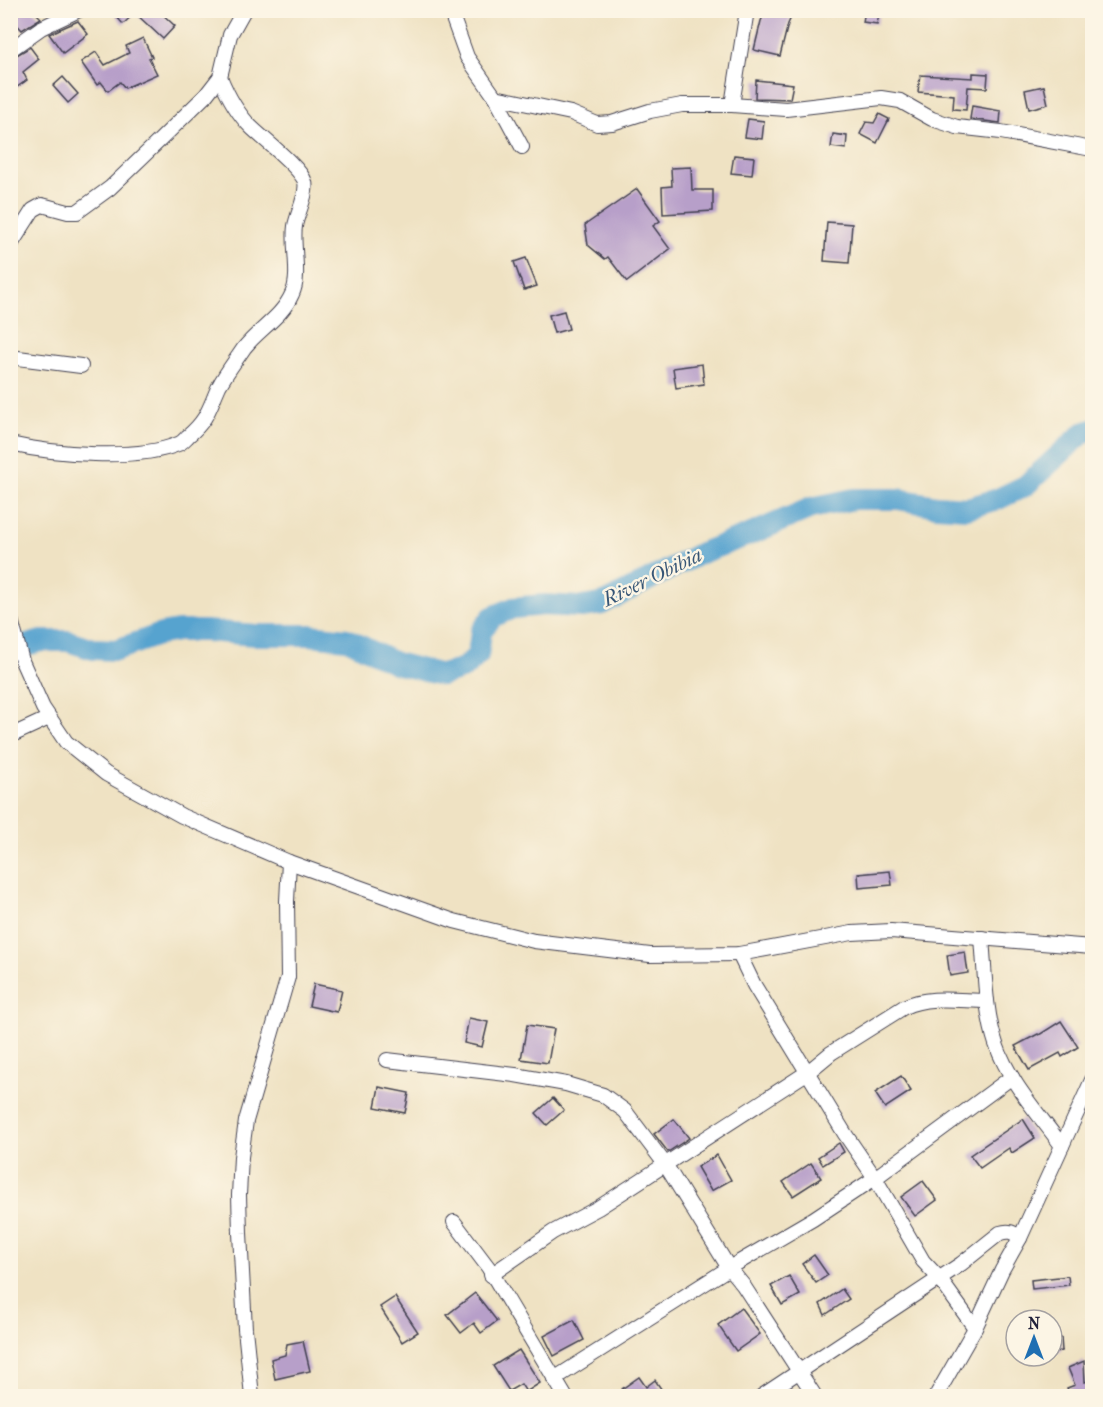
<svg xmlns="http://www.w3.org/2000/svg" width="1103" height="1407" viewBox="0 0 1103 1407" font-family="'IM FELL French Canon',serif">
  <rect width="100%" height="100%" fill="#fcf5e5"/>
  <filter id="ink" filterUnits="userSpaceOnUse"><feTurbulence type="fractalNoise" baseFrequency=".0167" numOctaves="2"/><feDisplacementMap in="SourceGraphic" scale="12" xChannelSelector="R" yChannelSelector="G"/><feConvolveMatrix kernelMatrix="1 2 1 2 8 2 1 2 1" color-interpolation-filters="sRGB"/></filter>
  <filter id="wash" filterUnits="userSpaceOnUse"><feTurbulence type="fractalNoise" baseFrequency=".008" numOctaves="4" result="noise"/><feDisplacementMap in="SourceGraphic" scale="24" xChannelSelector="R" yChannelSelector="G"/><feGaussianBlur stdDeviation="1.35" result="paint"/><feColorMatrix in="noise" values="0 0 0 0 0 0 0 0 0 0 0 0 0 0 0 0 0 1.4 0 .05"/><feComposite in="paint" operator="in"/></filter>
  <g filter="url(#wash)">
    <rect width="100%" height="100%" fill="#efe2c3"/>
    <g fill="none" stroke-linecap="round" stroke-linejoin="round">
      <!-- river -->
      <polyline stroke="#56a3cf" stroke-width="22" points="10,650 41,641 68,641 93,649 116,650 161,634 178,631 205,631 256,635 310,635 347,639 395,663 442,675 464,668 478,655 481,632 492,617 513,608 543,605 582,607 602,604 701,553 751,534 811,508 854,499 898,499 937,506 967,508 998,499 1025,486 1083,433 1092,430"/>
    </g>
    <g id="blocks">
      <!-- building -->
      <g fill="#b79fc9">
        <polygon points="10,10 33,10 41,18 22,30 10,17"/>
        <polygon points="123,10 158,10 175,26 163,39 135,13 123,24 116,16"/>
        <polygon points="766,10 787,10 793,13 788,24 780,56 754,50 761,21"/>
        <polygon points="865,10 880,10 877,24 863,22"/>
        <polygon points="78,21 88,34 63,53 49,34"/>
        <polygon points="143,38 152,57 149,58 157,74 125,88 120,82 108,91 101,82 97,85 81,62 96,52 105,65 129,53 126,46"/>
        <polygon points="30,47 39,59 23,72 27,80 10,92 10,59"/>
        <polygon points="973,73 988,74 987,88 968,87 966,110 953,109 954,95 918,92 920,75 973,78"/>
        <polygon points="63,77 78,94 68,103 53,86"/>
        <polygon points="756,80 793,84 790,99 755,98"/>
        <polygon points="1044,86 1048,104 1029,109 1025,90"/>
        <polygon points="972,106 1001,111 1000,123 970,119"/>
        <polygon points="879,114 889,119 877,143 860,134 866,122 874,123"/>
        <polygon points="748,119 764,121 762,139 745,137"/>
        <polygon points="833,134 847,136 846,149 831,147"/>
        <polygon points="734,155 754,157 752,175 731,173"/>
        <polygon points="691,167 692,190 713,190 713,211 663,214 662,187 672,186 671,168"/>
        <polygon points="637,189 660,221 653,226 670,249 627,282 608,257 605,259 588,245 585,225"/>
        <polygon points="827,222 852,224 849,263 824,261"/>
        <polygon points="526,258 537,286 524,290 514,262"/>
        <polygon points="564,311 569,329 554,333 549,315"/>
        <polygon points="702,364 704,384 676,388 673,368"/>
        <polygon points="890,871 892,885 859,888 858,874"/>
        <polygon points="965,952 968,973 950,976 947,955"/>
        <polygon points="314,984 342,990 337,1012 309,1006"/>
        <polygon points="469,1018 488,1022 482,1047 464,1043"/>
        <polygon points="1061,1021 1078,1047 1062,1057 1060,1053 1029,1070 1015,1046 1038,1034 1039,1035"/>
        <polygon points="527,1025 554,1029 548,1063 521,1059"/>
        <polygon points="901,1076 911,1091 885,1108 875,1093"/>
        <polygon points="379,1087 409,1093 405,1113 375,1107"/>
        <polygon points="553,1098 564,1110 547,1125 536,1113"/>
        <polygon points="674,1119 689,1138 668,1152 654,1134"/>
        <polygon points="1023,1119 1035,1138 1012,1153 1009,1148 980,1168 970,1155"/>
        <polygon points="839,1143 844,1152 823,1165 818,1157"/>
        <polygon points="717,1155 731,1180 711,1191 697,1167"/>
        <polygon points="811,1163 821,1178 793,1196 783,1182"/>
        <polygon points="923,1181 937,1200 915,1216 901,1197"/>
        <polygon points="814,1255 828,1275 816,1283 802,1264"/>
        <polygon points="789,1276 800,1295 782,1305 771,1286"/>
        <polygon points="1068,1276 1069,1285 1032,1289 1031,1280"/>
        <polygon points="842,1289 849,1299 825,1315 820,1304"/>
        <polygon points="475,1293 497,1321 481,1333 474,1323 461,1333 447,1315"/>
        <polygon points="395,1297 418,1332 402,1342 380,1307"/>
        <polygon points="741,1308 760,1334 736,1351 718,1325"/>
        <polygon points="574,1320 584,1340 554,1356 544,1336"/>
        <polygon points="1061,1338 1062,1351 1052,1352 1052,1339"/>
        <polygon points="303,1341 310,1371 275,1379 271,1359 285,1355 287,1344"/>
        <polygon points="519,1350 540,1383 526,1392 521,1384 509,1391 493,1366"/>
        <polygon points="1084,1361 1085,1382 1092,1380 1092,1394 1070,1396 1067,1388 1075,1385 1068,1368"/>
        <polygon points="639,1377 646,1387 655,1380 666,1396 627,1396 622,1389"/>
      </g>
    </g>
  </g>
  <g filter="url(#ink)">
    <use href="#blocks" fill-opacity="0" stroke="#413f4f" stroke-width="1.5"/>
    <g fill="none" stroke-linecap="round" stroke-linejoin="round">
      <defs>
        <g id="minor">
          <polyline points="450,10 467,57 495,97 522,147"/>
          <polyline points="10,50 41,28 79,10"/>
          <polyline points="495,97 571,113 597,124 612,123 650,111 682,105 732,105 786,109 881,98 900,101 932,119 957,127 1001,132 1092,149"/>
          <polyline points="732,105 747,10"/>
          <polyline points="10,246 33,210 42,205 68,212 77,212 110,188 160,140 206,95 220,77 230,35 244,10"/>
          <polyline points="10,357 81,366"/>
          <path d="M10,444c43,10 128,17 168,0 4,-1 7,-5 10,-8 20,-17 21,-28 31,-50 7,-13 17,-26 25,-38 15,-19 38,-31 48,-54 9,-18 0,-48 3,-68 2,-12 13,-33 10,-44 -4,-14 -43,-44 -54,-55 -14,-14 -24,-33 -31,-50"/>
          <polyline points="10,616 22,661 43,708 66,742 106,774 182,816 289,862 454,921 534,941 650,955 739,954 852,933 891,931 1092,947"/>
          <polyline points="10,736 49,718"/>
          <path d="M982,938c3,35 3,73 14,106 13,38 43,70 66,102"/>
          <polyline points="739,954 754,985 845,1134 875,1178 923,1261 939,1278 975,1328"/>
          <polyline points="387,1060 515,1075 566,1084 603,1095 625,1111 665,1164 729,1268 743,1285 815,1396"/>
          <polyline points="454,1222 488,1267 565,1396"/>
          <path d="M491,1275l62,-43 45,-24 210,-136 23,-19 73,-46c25,-12 56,-6 83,-6"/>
          <polyline points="554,1379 729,1268 813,1219 875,1178 1012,1077"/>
          <polyline points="252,1396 245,1329 240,1233 239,1195 241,1157 246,1121 288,977 287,901 289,862"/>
          <path d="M762,1396l199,-132 39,-31c9,-3 13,-1 20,5"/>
          <polyline points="936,1396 975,1328 1002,1270 1020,1238 1092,1080"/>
        </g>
      </defs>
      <!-- minor casing -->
      <use href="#minor" stroke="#413f4f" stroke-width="16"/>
      <!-- minor -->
      <use href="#minor" stroke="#fff" stroke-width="14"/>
    </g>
  </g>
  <g text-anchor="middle" stroke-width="5" stroke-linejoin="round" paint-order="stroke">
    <!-- water labels -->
    <g font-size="20" font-style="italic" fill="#375676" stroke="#fcf5e5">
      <text transform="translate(652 577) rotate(-26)" y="7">River Obibia</text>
    </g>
  </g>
  <!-- margin -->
  <rect width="1103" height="1407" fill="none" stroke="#fcf5e5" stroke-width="36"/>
  <!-- north arrow -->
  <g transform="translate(1034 1338)"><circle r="28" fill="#fcf5e5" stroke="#a5a1a1" stroke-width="1.5"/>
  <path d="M0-4.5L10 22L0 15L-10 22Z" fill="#1f6fb2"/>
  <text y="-9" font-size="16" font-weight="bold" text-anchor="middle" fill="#22223b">N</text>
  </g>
</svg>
